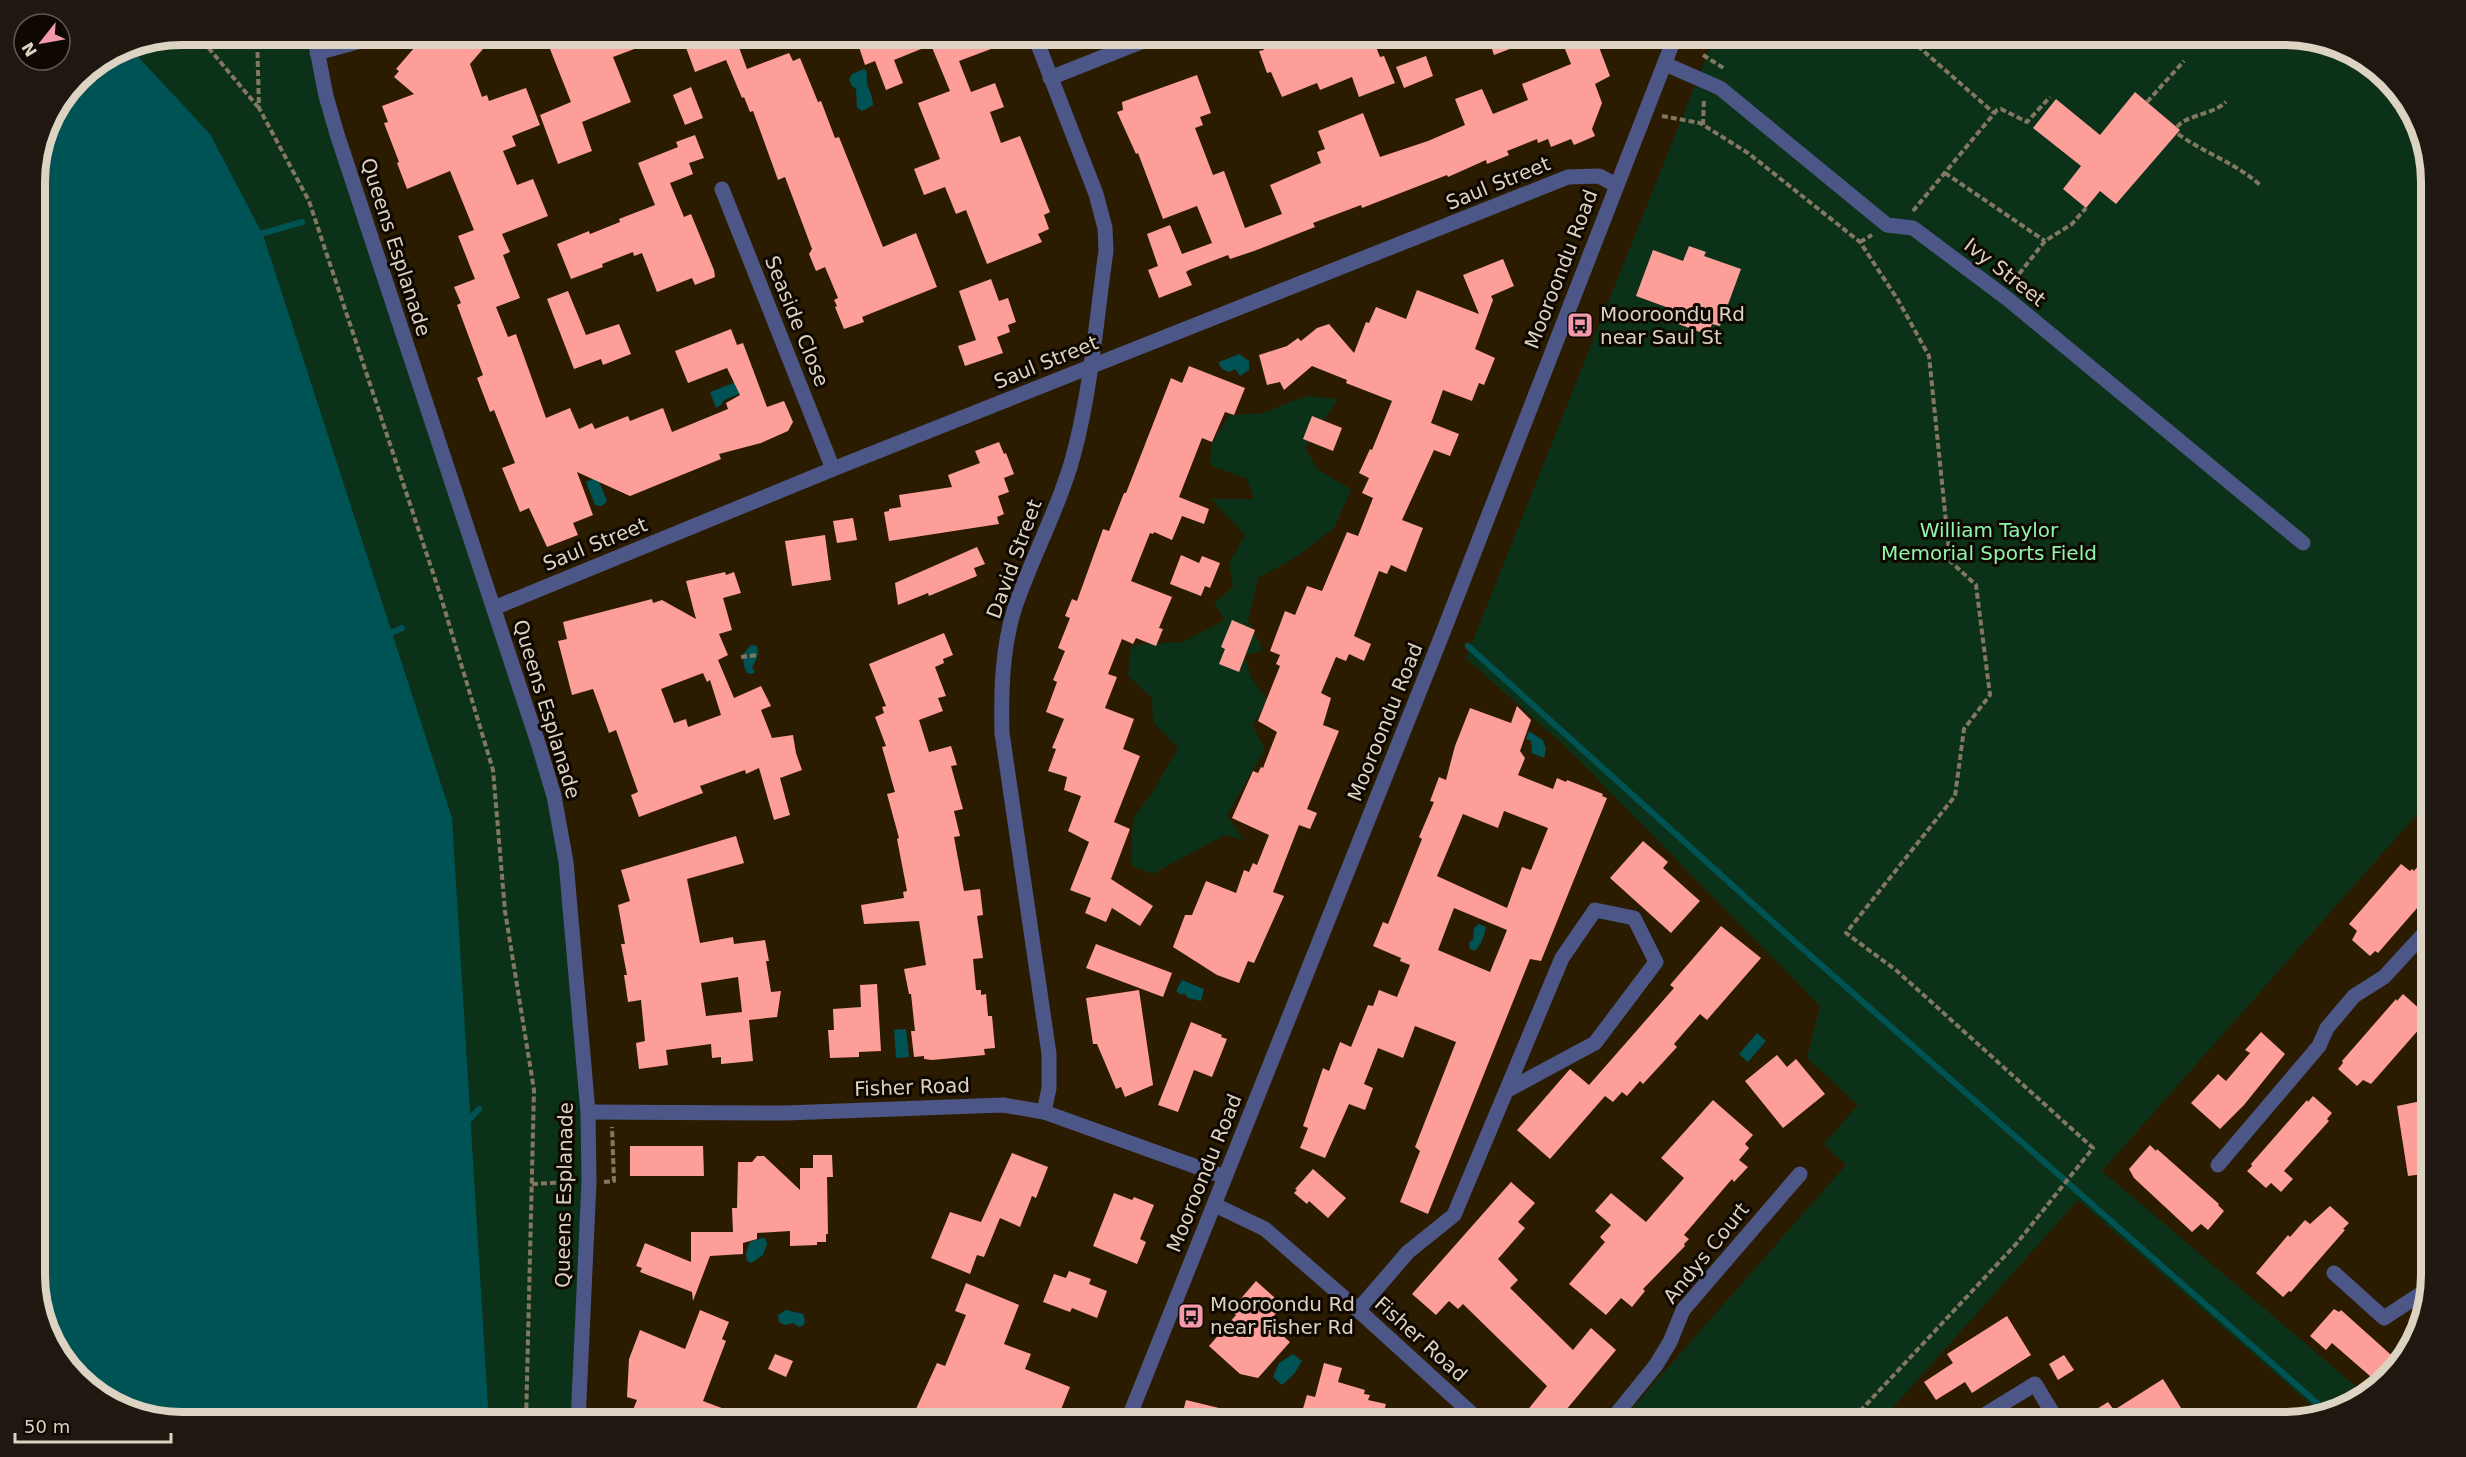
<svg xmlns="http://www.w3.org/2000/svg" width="2466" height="1457" viewBox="0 0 2466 1457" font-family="'DejaVu Sans',sans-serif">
  <rect width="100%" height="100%" fill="#2b1c01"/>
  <!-- green -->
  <g fill="#0b3218">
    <polygon points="2284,34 2358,54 2412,108 2431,172 2431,822 2419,812 2102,1171 2366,1395 2358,1403 2320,1413 2078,1200 1880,1422 1620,1422 1846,1165 1824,1144 1858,1105 1807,1058 1820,1006 1567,748 1466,658 1715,35"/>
    <polygon points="182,35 314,35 317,53 554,796 588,1112 578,1422 489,1422 470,1121 35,498 35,172 46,125 78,77 126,46"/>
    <polygon points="1306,396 1338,399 1305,448 1318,470 1351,489 1334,528 1296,557 1258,578 1248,620 1263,651 1244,655 1251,677 1268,701 1252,725 1265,749 1227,815 1243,840 1225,835 1152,874 1131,865 1133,819 1155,788 1178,748 1153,722 1152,698 1128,676 1131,645 1183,642 1225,620 1214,603 1233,587 1229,563 1245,535 1211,499 1254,499 1247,479 1210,465 1211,445 1229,415 1262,413"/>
  </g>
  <!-- water -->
  <g fill="#005354">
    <polygon points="127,45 210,134 263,235 452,818 489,1422 182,1422 108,1403 54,1349 35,1285 35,172 46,125 78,77"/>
    <path d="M864,69l3,3c-2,16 6,20 6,33l-11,6 -5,-4 -1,-18 -4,-3 -3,-7 3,-5z"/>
    <path d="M1239,354l10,7v9l-9,6 -5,-7 -6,3c-5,-2 -10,-4 -10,-10z"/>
    <polygon points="736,382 741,393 724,400 721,405 716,408 710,392"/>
    <polygon points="597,477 607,501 602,506 595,505 586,482"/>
    <path d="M751,645l6,1c2,9 0,13 -5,21l3,5 -3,2 -5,-1 -3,-7 -1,-12z"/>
    <polygon points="1529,731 1543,740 1546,749 1544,758 1532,753 1531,741 1526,739"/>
    <path d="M1479,924l7,3c-2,9 -4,16 -11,24l-5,-2 -1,-6 4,-4 1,-11z"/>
    <polygon points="1182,980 1204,989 1201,1001 1188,998 1184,993 1182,995 1176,991"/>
    <polygon points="906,1029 909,1057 896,1058 894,1030"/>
    <polygon points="1757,1033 1766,1041 1748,1062 1739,1054"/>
    <polygon points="762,1238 766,1239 767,1244 763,1255 751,1263 747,1261 746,1253 750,1242"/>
    <polygon points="786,1310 803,1314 805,1320 804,1325 799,1327 793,1323 785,1325 779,1322 778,1315"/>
    <polygon points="1293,1354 1302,1361 1294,1374 1282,1385 1273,1377 1279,1363"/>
  </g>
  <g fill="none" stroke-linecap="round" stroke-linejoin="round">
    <!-- stream -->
    <g stroke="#005354" stroke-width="6">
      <polyline points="257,235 302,222"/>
      <polyline points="386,635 402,628"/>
      <polyline points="1468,646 1794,941 2326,1411"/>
      <polyline points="465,1124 479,1109"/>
    </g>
  </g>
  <!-- building -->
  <g fill="#fd9e98" fill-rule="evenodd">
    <polygon points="426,34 496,34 470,64 482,97 487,95 489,101 526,88 540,125 512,136 516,146 503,151 517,185 533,179 548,216 502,234 510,252 503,255 520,298 496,307 508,337 516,334 546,418 570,408 579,429 592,423 595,429 628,416 630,421 663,408 672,432 728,409 726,403 740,395 727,368 688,383 675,351 731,329 737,345 743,343 767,407 784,401 793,422 788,431 761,443 719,454 721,459 630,496 577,472 593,515 573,523 578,535 547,547 529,508 520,512 502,468 515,463 494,410 490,412 477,378 483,375 457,305 461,303 454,287 475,279 458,236 474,230 450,171 407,189 397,163 399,162 384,123 388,122 382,106 414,94 394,77 399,71 396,69"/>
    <polygon points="544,34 669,36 613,57 631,102 582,122 592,151 558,164 540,115 571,102"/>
    <polygon points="681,34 734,34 747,69 789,53 793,61 800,58 818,102 821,101 835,138 839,137 883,247 916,233 937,287 862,317 864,322 844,329 835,307 837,306 834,300 838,298 825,267 816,271 809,254 812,249 785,177 778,180 753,111 750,112 744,97 742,98 726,60 695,72"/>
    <polygon points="864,34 985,34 991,49 959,61 971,92 995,83 1004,107 990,112 1001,143 1020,136 1050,212 1044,215 1049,229 1038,234 1042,242 987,264 966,210 956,214 945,187 924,195 914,169 940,159 918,103 950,91 931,45 894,60 903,83 886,90 875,61 865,65 859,47 868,44"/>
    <polygon points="1278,34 1284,34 1290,47 1323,34 1371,34 1380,57 1384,56 1395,83 1359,97 1352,77 1320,90 1317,83 1282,97 1271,72 1267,73 1259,51 1264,50 1260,42"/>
    <polygon points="1487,34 1511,34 1515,47 1494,55"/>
    <polygon points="1559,34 1594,34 1610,76 1595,84 1602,103 1592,129 1595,136 1574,145 1571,139 1551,147 1548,139 1538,143 1537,139 1507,151 1509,155 1487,164 1486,160 1448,177 1447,175 1362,208 1361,205 1313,223 1315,227 1254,251 1230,259 1228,255 1189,270 1186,272 1192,285 1159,298 1148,270 1158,266 1147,234 1170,225 1182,254 1212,243 1197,206 1163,219 1138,153 1136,154 1117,112 1123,110 1122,102 1197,75 1211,113 1200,117 1203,125 1195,128 1213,175 1224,171 1245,228 1282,214 1270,185 1321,163 1317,152 1325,149 1318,131 1363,113 1380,157 1428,141 1465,125 1455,99 1482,89 1493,114 1528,100 1522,84 1571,64"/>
    <polygon points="1426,56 1433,76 1404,88 1396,67"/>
    <polygon points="691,87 703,118 685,125 673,95"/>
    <polygon points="2135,92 2180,130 2116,204 2100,191 2086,208 2063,189 2081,166 2033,128 2056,99 2100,135"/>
    <polygon points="695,135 704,158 689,163 693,174 670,183 684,217 691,214 714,270 715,277 695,285 692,278 657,292 642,253 634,256 633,252 602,264 603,267 571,279 557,244 589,231 590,234 620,222 619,219 655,205 638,163 678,147 676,142"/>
    <polygon points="1689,246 1706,252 1704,256 1741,269 1720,326 1712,324 1708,335 1673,322 1677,311 1636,296 1653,250 1683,261"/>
    <polygon points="1503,259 1514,286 1491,296 1493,300 1475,349 1495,358 1484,385 1479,383 1472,401 1443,390 1431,423 1459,434 1450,456 1434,450 1402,520 1423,528 1406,572 1391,565 1387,574 1379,571 1354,636 1371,644 1364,661 1349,654 1346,661 1336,657 1321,693 1331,698 1323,725 1339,731 1307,809 1317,813 1310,829 1299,825 1273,892 1284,896 1254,963 1248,961 1239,983 1217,975 1173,947 1185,915 1192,915 1206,881 1236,893 1244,870 1249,872 1253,863 1257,865 1269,835 1232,818 1253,771 1258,773 1261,767 1263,768 1277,732 1258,721 1280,666 1276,664 1280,655 1270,651 1285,611 1295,615 1307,586 1322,591 1347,532 1358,536 1373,498 1362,493 1369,478 1359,473 1370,449 1372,450 1392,401 1346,383 1347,380 1312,366 1284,390 1280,382 1267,385 1259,355 1287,346 1298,338 1301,341 1317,328 1329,324 1354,353 1366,322 1369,323 1376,307 1406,319 1417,290 1479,314 1463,275"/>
    <polygon points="991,279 999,301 1008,298 1016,322 1008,325 1010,332 997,337 1003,353 965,366 958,346 976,340 959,291"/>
    <polygon points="568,291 586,335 619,324 631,354 603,365 601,359 574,369 547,299"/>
    <polygon points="1189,366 1245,388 1234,415 1225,412 1212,442 1202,438 1179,497 1209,509 1204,524 1182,516 1172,540 1154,532 1153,534 1150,533 1131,581 1172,597 1159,628 1163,629 1156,646 1136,638 1133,644 1122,639 1108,674 1117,677 1105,708 1134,719 1123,749 1140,756 1114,822 1130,829 1111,879 1153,906 1140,926 1112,908 1106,922 1085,913 1091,898 1070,890 1089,842 1068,831 1081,796 1064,790 1067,777 1048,771 1056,749 1052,748 1064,719 1046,712 1057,682 1053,680 1065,651 1058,648 1070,618 1065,616 1072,599 1077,601 1103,529 1109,531 1124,493 1126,493 1171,378 1182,383"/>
    <polygon points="1312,416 1342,428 1333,451 1303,439"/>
    <polygon points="999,442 1004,454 1006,453 1014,474 1004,478 1009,492 998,496 1004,514 997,517 999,524 889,541 884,512 889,511 889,509 901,507 899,495 952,487 948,475 980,463 975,451"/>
    <polygon points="853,518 857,540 837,543 833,521"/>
    <polygon points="825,535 831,580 792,586 785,541"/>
    <polygon points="977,547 985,564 974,568 977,576 929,596 928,593 898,605 895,583"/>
    <polygon points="1181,555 1199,563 1202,556 1220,563 1210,588 1205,586 1201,596 1170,584"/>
    <path d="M725,572l1,3 8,-3 7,21 -18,5 9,32 -13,4 9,21 -10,5 16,38 27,-12 10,20 -10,4 11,28 21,-3 3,18 6,17 -22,8 10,37 -16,5 -15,-52 -13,6 -1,-4 -45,16 3,7 -64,24 -8,-22 7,-3 -22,-62 -7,3 -16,-44 -21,6 -14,-54 9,-2 -4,-17 89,-23 1,4 9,-3 34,19 -10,-38zM703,673l4,9 3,-2 11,35 -33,12 -2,-8 -12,4 -13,-34z"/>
    <polygon points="1232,620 1255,630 1239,672 1219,664 1225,649 1221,647"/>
    <polygon points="944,633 953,655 943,659 944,663 935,667 946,696 938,698 943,711 919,720 929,752 951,746 957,765 951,766 963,809 954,811 960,836 954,837 964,891 980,889 983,915 977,916 983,958 973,959 976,990 981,990 981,995 986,994 988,1016 992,1016 995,1048 984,1049 985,1055 932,1060 924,1059 924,1056 914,1057 911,1031 915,1031 911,994 909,994 904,969 926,965 919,921 864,924 861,905 904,898 903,892 907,891 897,839 899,838 887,794 895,792 882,747 886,746 875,717 884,713 882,707 886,706 869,664"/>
    <path d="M1517,706l14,14 -11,31 5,7 -7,17 35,14 4,-11 9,4 1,-2 36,14 -1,2 5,2 -66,163 -11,-2 -102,255 -28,-12 20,-51 -5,-4 41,-105 -41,-16 -12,32 -25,-10 -14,36 9,4 -8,22 -16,-6 -24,54 -25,-10 8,-20 -5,-2 20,-58 6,3 11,-29 11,5 17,-42 5,1 6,-16 18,7 13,-32 -10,-4 1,-3 -28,-12 10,-24 5,2 34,-85 -3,-2 15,-35 -4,-1 9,-24 7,3 9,-34 15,-38 41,15zM1504,811l44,17 -17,42 -9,-3 -15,41 -70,-32 26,-62 35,14zM1454,908l53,22 -17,42 -52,-22z"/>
    <path d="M736,836l8,27 -57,16 13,64 33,-6 1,7 31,-4 4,21h-3l5,31 10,-1 -4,26 -28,3 4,41 -32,3v-7l-9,1 -1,-14 -45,6 2,15 -29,4 -3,-26 9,-2 -4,-41 -13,2 -4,-27h3l-6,-31h4l-7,-39 12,-4 -9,-31zM738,977l4,35 -36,4 -5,-33z"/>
    <polygon points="1643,841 1668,862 1663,868 1700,901 1671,933 1610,878"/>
    <polygon points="2401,864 2410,871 2412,869 2414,871 2418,866 2431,877 2431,892 2378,953 2375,951 2370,956 2352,940 2357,931 2349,924"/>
    <polygon points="1721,926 1761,958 1707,1020 1700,1014 1674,1044 1677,1047 1643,1084 1640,1081 1627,1096 1622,1092 1613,1102 1605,1096 1550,1159 1517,1130 1570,1069 1589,1085 1674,988 1670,985"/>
    <polygon points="1096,944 1172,973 1163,997 1086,968"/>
    <polygon points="877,984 881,1051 859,1052 859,1057 830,1058 828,1030 834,1030 833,1009 861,1007 860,985"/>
    <polygon points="1139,990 1153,1085 1125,1097 1121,1087 1116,1089 1097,1044 1093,1044 1086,998"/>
    <polygon points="2403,994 2422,1011 2421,1013 2428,1019 2371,1084 2363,1080 2357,1086 2338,1069 2343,1063 2342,1061 2396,999 2397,1001"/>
    <polygon points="1191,1022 1222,1035 1221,1037 1227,1039 1212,1077 1194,1070 1178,1112 1158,1105"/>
    <polygon points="2261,1032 2285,1054 2244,1105 2220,1129 2191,1103 2218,1074 2226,1081 2250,1053 2245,1050"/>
    <polygon points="1777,1055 1787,1067 1796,1059 1825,1094 1783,1128 1745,1081"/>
    <polygon points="2313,1096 2332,1113 2327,1119 2329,1121 2284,1171 2293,1179 2281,1192 2271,1183 2266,1188 2247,1171 2252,1166 2251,1164 2307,1100 2308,1102"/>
    <polygon points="2431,1099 2431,1173 2408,1176 2397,1106"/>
    <polygon points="1713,1100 1753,1135 1745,1144 1749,1148 1739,1160 1748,1167 1734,1182 1732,1179 1684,1235 1689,1239 1684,1244 1685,1246 1643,1289 1645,1291 1632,1307 1621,1298 1606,1315 1569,1284 1605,1242 1600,1237 1611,1225 1595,1211 1611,1193 1646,1222 1684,1178 1661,1158"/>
    <polygon points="2150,1145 2156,1151 2157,1149 2219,1204 2218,1205 2224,1211 2208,1230 2201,1224 2192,1232 2134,1178 2129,1169"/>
    <polygon points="630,1146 703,1146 704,1176 630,1176"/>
    <polygon points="1012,1153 1048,1167 1036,1198 1032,1196 1020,1227 1000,1218 984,1257 977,1255 970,1274 931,1258 950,1212 981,1222"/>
    <polygon points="813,1155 832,1155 833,1177 827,1177 828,1234 826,1234 826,1242 817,1242 817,1245 790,1246 790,1231 757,1233 757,1239 743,1243 743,1254 710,1256 693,1301 692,1292 640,1272 642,1268 636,1266 645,1243 691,1262 691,1232 733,1232 732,1208 737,1208 738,1162 752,1162 757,1156 764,1156 800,1190 800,1168 813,1168"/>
    <polygon points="1313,1169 1346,1198 1328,1218 1309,1201 1307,1204 1294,1193 1297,1190 1295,1189"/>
    <polygon points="1511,1182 1535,1203 1518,1222 1525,1228 1498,1259 1518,1280 1510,1288 1573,1350 1591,1328 1616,1350 1556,1422 1539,1422 1526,1412 1547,1386 1463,1304 1458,1309 1449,1301 1436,1315 1412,1294"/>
    <polygon points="1114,1193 1132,1200 1134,1197 1154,1205 1140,1239 1146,1242 1137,1264 1093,1246"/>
    <polygon points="2330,1206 2349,1223 2343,1229 2345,1230 2291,1292 2289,1291 2283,1297 2256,1273 2288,1235 2290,1237 2305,1220 2310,1224"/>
    <polygon points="1069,1271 1091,1279 1089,1284 1107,1291 1097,1318 1072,1308 1070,1312 1043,1302 1054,1274 1066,1278"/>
    <polygon points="1256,1281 1283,1305 1268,1323 1290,1342 1258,1378 1240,1374 1209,1346 1236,1315 1231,1310"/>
    <polygon points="966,1283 1019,1305 1004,1344 1031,1354 1025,1369 1070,1387 1056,1422 910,1422 937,1363 945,1366 966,1315 955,1311"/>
    <polygon points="2334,1309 2339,1312 2341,1310 2399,1362 2378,1383 2332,1343 2326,1350 2310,1336"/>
    <polygon points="700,1310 729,1322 722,1339 726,1341 703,1401 727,1410 722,1422 628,1422 637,1400 627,1397 629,1359 640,1330 685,1349"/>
    <polygon points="2007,1316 2031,1355 1972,1393 1965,1382 1936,1400 1924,1382 1953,1363 1947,1354"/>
    <polygon points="775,1354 793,1361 786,1377 768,1369"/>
    <polygon points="2064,1355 2074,1370 2058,1380 2049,1364"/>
    <polygon points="1324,1363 1342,1368 1338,1382 1365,1390 1364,1394 1370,1395 1368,1400 1386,1404 1381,1422 1299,1422 1307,1395 1315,1397"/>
    <polygon points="2163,1379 2181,1408 2157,1422 2076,1422 2108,1402 2114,1410"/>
    <polygon points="1186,1400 1252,1416 1252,1422 1195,1422 1181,1419"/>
  </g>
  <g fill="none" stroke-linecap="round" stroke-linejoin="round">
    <!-- path -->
    <g stroke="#847762" stroke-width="4" stroke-dasharray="6 3" stroke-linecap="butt">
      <polyline points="197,34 258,107"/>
      <polyline points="257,34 259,108 309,201 440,594 493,770 505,911 534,1090 526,1422"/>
      <polyline points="1904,34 1994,113"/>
      <polyline points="1703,55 1725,69"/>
      <polyline points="2147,102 2184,61"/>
      <polyline points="1662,116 1700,123 1748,153 1860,242 1898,300 1929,356 1950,561 1976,585 1990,695 1964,729 1955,796 1846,933 1897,971 2093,1148 2017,1243 1850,1422"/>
      <polyline points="1703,125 1704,98"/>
      <path d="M2177,127c11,-13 33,-11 49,-25"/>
      <path d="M2178,134c26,19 58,29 82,51"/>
      <polyline points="1945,173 2045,241"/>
      <polyline points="1913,211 1997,110 2001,109 2027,122 2050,97"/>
      <polyline points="1860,242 1872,235"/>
      <polyline points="2019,274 2045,241 2072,224 2086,208"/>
      <polyline points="741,657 759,655"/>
      <polyline points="604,1182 614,1181 612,1127"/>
      <polyline points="532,1184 572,1182"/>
    </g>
    <!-- minor -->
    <g stroke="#4d5787" stroke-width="15">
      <polyline points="314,34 326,96 337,134 539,746 554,796 566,862 588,1112 589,1182 578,1422"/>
      <path d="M1034,34l62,160 9,34 1,23c-9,63 -14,128 -29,190 -13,58 -43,110 -62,166 -13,41 -14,83 -13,126l47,321v34l-5,24"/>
      <polyline points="317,53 357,42 369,34"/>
      <polyline points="1665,64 1720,88 1887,225 1913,228 2009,300 2303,543"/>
      <polyline points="1050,78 1161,34"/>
      <polyline points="722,189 833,469"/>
      <polyline points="494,608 833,469 1568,177 1599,176 1616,185"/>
      <polyline points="588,1112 786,1113 1003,1105 1044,1112 1225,1177"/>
      <polyline points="2218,1165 2319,1046 2327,1028 2354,996 2384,977 2431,926"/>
      <polyline points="1215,1205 1265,1229 1358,1310 1481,1422"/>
      <polyline points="2334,1273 2384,1318 2428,1289"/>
      <polyline points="1358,1310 1408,1252 1454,1215 1562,958 1595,910 1634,918 1656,962 1595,1043 1506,1091"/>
      <polyline points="1127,1422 1440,640 1676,34"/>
      <polyline points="1610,1422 1656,1365 1670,1342 1683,1310 1800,1174"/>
      <polyline points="1973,1422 2035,1384 2058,1422"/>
    </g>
  </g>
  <!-- icons -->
  <defs>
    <symbol id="bus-square" viewBox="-11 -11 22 22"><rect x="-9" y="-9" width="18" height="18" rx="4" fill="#f39aaa" stroke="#0e0801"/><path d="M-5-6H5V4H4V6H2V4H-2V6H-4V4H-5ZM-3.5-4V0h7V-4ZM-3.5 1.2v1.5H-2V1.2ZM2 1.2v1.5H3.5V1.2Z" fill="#111"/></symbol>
  </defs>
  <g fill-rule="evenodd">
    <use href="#bus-square" x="1565" y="310" width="30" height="30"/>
    <use href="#bus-square" x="1176" y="1301" width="30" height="30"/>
  </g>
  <g text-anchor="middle" stroke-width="6" stroke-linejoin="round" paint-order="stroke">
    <!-- street labels -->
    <g font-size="20" fill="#ddd3c3" stroke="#0e0801">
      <text transform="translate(1498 183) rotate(-22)" y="7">Saul Street</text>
      <text transform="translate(396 247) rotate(72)" y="7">Queens Esplanade</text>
      <text transform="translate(1561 269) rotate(-69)" y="7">Mooroondu Road</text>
      <text transform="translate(2005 272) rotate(38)" y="7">Ivy Street</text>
      <text transform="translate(797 321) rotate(68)" y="7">Seaside Close</text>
      <text transform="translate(1046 362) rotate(-22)" y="7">Saul Street</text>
      <text transform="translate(595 544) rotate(-22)" y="7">Saul Street</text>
      <text transform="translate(1014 559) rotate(-70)" y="7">David Street</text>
      <text transform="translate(547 709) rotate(73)" y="7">Queens Esplanade</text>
      <text transform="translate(1385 722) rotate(-68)" y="7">Mooroondu Road</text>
      <text transform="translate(912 1087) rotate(-2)" y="7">Fisher Road</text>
      <text transform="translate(1204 1173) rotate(-68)" y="7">Mooroondu Road</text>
      <text transform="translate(564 1195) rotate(-89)" y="7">Queens Esplanade</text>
      <text transform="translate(1706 1253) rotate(-51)" y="7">Andys Court</text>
      <text transform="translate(1421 1339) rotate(42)" y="7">Fisher Road</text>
    </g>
    <!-- poi labels -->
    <g font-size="20" fill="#ddd3c3" stroke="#0e0801" text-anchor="start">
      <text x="1600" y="321">Mooroondu Rd<tspan x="1600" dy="23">near Saul St</tspan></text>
      <text x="1210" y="1311">Mooroondu Rd<tspan x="1210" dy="23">near Fisher Rd</tspan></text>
    </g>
    <!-- park labels -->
    <g font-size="20" fill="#8df6aa" stroke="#0e0801">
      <text x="1989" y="537">William Taylor<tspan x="1989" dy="23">Memorial Sports Field</tspan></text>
    </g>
  </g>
  <!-- crop -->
  <path d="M0 0H2466V1457H0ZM182 45H2284A137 137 0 0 1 2421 182V1275A137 137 0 0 1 2284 1412H182A137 137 0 0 1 45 1275V182A137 137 0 0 1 182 45Z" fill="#1f1811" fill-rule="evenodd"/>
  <path fill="none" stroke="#ddd3c3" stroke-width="8" d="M182 45H2284A137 137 0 0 1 2421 182V1275A137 137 0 0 1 2284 1412H182A137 137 0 0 1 45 1275V182A137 137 0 0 1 182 45Z"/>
  <!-- north arrow -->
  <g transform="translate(42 42) rotate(239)"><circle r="28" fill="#0e0801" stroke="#61594f" stroke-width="1.5"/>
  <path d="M0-4.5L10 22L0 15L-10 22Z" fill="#f39aaa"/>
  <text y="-9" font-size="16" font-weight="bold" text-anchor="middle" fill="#ddd3c3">N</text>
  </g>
  <!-- scale -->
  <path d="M15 1433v9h156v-9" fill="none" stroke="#ddd3c3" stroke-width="3"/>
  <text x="24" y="1433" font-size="18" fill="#ddd3c3" stroke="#0e0801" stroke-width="4.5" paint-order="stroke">50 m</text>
</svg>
